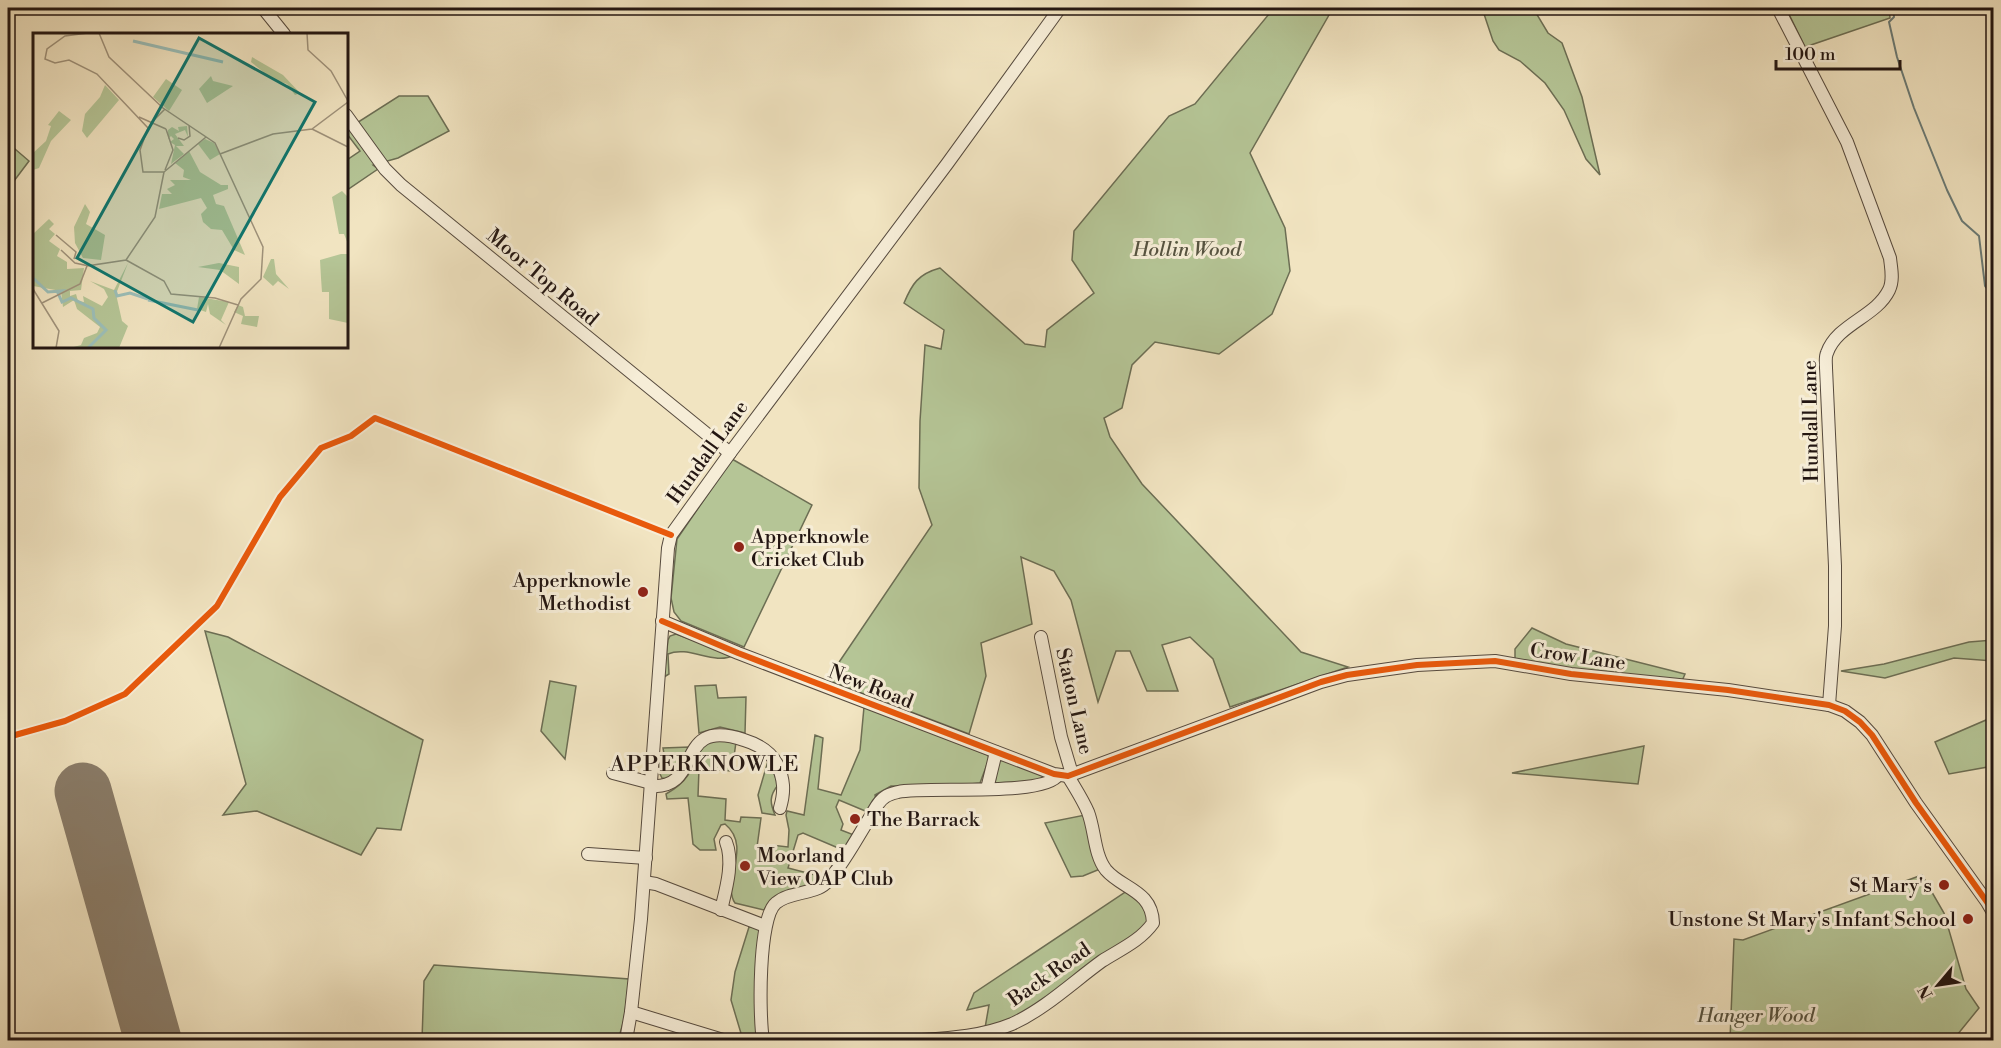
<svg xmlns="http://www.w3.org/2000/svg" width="2001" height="1048" viewBox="0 0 2001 1048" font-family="'Libre Bodoni',serif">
  <rect width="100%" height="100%" fill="#f1e4c1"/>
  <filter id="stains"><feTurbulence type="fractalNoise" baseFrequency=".00333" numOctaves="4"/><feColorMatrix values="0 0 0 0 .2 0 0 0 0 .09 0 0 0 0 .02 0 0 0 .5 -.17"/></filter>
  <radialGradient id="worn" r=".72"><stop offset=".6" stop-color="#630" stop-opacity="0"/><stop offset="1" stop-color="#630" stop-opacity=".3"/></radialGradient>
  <!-- green -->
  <g fill="#b5c596" stroke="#6c6e54" stroke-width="1.5">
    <path d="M1274,8h59l-83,145 35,75 5,43 -18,43 -53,40 -64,-12 -23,23 -10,43 -18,10 6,19 32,47 159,168 47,15 -118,40 -17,-48 -23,-22 -28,8 16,46h-31l-17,-40h-14l-18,51 -27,-102 -17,-29 -33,-14 11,67 -51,19 5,33 -17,58 -142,-54 105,-155 -13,-37 1,-67 5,-76 16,4 3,-19 -40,-27c8,-19 14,-29 36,-35l85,76 20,3 2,-17 47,-37 -22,-33 2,-29 95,-115 26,-12z"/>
    <polygon points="1482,8 1538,8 1536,13 1548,33 1562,43 1582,97 1600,175 1586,159 1564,110 1545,83 1520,61 1499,50 1493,41"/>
    <polygon points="1786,8 1889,8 1890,18 1805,47"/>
    <polygon points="399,96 428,96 449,131 398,158 373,165 378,169 347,190 347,160 360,151 347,134 346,124 349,128"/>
    <polygon points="8,143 29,161 8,189"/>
    <polygon points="732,459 812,505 744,647 681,621 674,612 671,598 677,539"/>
    <polygon points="1532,628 1566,644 1685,674 1682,681 1615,677 1515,661 1515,649"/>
    <polygon points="205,631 228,637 423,740 401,830 377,828 361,855 257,811 223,815 246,784"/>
    <path d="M676,634l58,21c-20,11 -45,-10 -66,-1l1,20 -5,3 4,-37 2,-4z"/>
    <polygon points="1993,640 1993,661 1954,658 1885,678 1841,671 1884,664 1969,642"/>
    <polygon points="550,681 576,686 565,759 541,731"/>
    <polygon points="716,685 718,698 746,697 745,733 720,727 699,733 695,686"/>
    <path d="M864,707l124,48 1,4 -9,24 -38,4 -51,-1 -16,9 1,5 -6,13 -31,-13 -3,7 7,17 -2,6 13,5 -11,15 -40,-17 -5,2 -10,33 35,9 -1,3 -53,23 -5,7 -29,-7c-14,-20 18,-56 -10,-79l-4,1 -7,14 2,11h-16l-7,-6 -5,-46 -21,1 -1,-5c9,-5 16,-10 22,-19 15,-25 11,-41 48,-33l-4,29 -33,-2 -1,27 28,3 -1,21 15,2 1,-5 20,1 -4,29 13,2 1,-4 17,2 1,-17 -3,-15 1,-4 17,4 11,-80 8,3 -5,51 23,6 19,-45z"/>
    <polygon points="1993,717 1993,766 1949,774 1935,742"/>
    <polygon points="1644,746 1638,784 1512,773"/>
    <polygon points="689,747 676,774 667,779 662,778 660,774 659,755 664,754 663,748"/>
    <polygon points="1005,760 1045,777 1038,781 995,783 998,761"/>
    <path d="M768,761l4,6 6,18c-9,11 -8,18 -3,30l-13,-2 -4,-18z"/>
    <polygon points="1085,815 1100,869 1083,876 1071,877 1045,823"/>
    <polygon points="1922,875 1944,913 1966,989 1979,1008 1953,1040 1730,1040 1734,939 1743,940"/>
    <path d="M1127,891c11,8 16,16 22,29l-10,14 -120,83 -34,11 4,-23 -22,5 7,-17z"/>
    <polygon points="749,927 760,927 761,1040 743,1040 731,1000 735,972"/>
    <polygon points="434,965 629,979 624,1020 618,1040 422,1040 424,981"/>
  </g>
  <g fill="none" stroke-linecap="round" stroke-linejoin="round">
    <!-- stream -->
    <polyline stroke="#6b7b76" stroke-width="2" points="1893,8 1894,17 1889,22 1897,57 1914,108 1947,190 1962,221 1979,236 1985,286 1994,298"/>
    <!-- runway -->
    <polyline stroke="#8a7d6a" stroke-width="57" points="83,791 153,1040"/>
    <defs>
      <g id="minor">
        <polyline points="263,8 284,34"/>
        <path d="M1778,8l69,134 43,116c1,10 4,22 -1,32 -13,27 -52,34 -62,63 -2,4 -1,10 -1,15l9,198v60l-6,79"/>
        <polyline points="346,115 385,169 401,185 730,453"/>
        <polyline points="662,621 738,653 1054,774 1068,776 1321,682 1347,675 1417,665 1495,661 1571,674 1728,690 1829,705 1845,711 1860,722 1872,735 1916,803 1987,902 1994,914"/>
        <polyline points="1041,637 1061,737 1072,774"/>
        <polyline points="613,773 651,783"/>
        <path d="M651,786c53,4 22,-70 93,-46 13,4 26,11 33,24 7,15 8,27 3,44"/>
        <polyline points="987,789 996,752"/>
        <polyline points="588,854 646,858"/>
        <polyline points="644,882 656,884 765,926"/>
        <path d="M721,910c5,-21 13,-48 5,-68"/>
        <polyline points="631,1012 723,1040"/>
        <polyline points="626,1040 631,1012 641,919 668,548 671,535 730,453 947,164 1060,8"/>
        <path d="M763,1040c-4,-23 -5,-123 13,-137 14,-12 37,-8 50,-20 14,-13 32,-47 43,-64 5,-8 9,-18 16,-22 4,-3 9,-4 13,-5 28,-6 147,5 160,-17"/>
        <path d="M921,1040c30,-2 62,-4 91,-16 33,-15 61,-42 90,-63 19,-12 38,-20 51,-38 -1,-33 -31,-34 -47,-53 -12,-15 -11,-40 -18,-58 -5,-12 -13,-24 -20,-36"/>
      </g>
    </defs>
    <!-- minor casing -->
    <use href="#minor" stroke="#564a3e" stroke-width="14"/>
    <!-- minor -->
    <use href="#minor" stroke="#f6edd7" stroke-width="12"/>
    <defs>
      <g id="cycleway">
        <polyline points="662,621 738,653 1054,774 1068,776 1321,682 1347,675 1417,665 1495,661 1571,674 1728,690 1829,705 1845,711 1860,722 1872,735 1916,803 1987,902 1994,914"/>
        <polyline points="8,737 65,721 125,694 217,606 280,497 321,448 351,436 375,418 671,535"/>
      </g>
    </defs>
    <!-- cycleway casing -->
    <use href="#cycleway" stroke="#f6edd7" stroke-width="10"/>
    <!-- cycleway -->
    <use href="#cycleway" stroke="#e8590c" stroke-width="6"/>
  </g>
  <!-- markers -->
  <g fill="#8f2418" stroke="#f6edd7" stroke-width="2">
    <circle cx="739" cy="547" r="6"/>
    <circle cx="643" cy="592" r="6"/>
    <circle cx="855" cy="819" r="6"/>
    <circle cx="745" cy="866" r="6"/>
    <circle cx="1944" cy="885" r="6"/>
    <circle cx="1968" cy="919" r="6"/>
  </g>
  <g text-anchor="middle" stroke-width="6" stroke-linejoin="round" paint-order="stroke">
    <!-- park labels -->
    <g font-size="20" font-style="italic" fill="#565340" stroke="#f6edd7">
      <text x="1187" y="256">Hollin Wood</text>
      <text x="1756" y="1022">Hanger Wood</text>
    </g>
    <!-- street labels -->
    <g font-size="20" fill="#231612" stroke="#f6edd7">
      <text transform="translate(543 277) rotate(40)" y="7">Moor Top Road</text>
      <text transform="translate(1810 421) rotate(-91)" y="7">Hundall Lane</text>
      <text transform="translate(707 452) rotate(-54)" y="7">Hundall Lane</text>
      <text transform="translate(1578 656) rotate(8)" y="7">Crow Lane</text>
      <text transform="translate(871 686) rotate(21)" y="7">New Road</text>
      <text transform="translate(1075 701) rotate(77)" y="7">Staton Lane</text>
      <text transform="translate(1049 974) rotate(-35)" y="7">Back Road</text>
    </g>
    <!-- poi labels -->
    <g font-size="20" fill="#231612" stroke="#f6edd7" text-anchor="start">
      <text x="751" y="543">Apperknowle<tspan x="751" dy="23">Cricket Club</tspan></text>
      <text x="631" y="587" text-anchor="end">Apperknowle<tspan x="631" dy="23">Methodist</tspan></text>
      <text x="867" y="826">The Barrack</text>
      <text x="757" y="862">Moorland<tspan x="757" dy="23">View OAP Club</tspan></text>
      <text x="1932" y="892" text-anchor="end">St Mary's</text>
      <text x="1956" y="926" text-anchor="end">Unstone St Mary's Infant School</text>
    </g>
    <!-- quarter labels -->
    <g font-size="22" letter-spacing="1.5" fill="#231612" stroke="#f6edd7">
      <text x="705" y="771">APPERKNOWLE</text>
    </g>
  </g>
  <!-- overview -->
  <g transform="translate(33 33)">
    <rect width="315" height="315" fill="#f1e4c1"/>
    <path d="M219,24l31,18 17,18 -5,2 -8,-11 -15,-5 -21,-17zM178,43l2,5 20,5 -26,17 -8,-14zM133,46l16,11 -13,21 -16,-14zM72,52l14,15 -32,38 -5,-7 3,-17 15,-17zM26,78l12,9 -20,21 -12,27 -6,2v-17l13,-12 5,-15 -3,-1zM154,93l1,11 -3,-7 -10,4 9,12h-8l8,8 -13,10 4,-19 -5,-3 4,-3 -3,-3 -3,3v-9l4,-3 7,4 -1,-4zM172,106l9,4 6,11 -10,6 -12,-16zM156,118l11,21 21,13h7v4l-15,6 3,9 8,2 21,49 -11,-5 -12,-20 -11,-1 -8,-7 -2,-8 6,-6 -6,-10 -42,11 3,-15h10l-5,-5 8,-4 -5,-5h21l-8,-3 1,-7 -9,-7zM309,158l6,6v47l-4,-10h-5l-7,-37zM52,171l5,8 -4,12 19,11 -4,25 -18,-2 -8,-15 -1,-16zM16,186l5,5 -5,5 6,5 -6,7 11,8 -3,7 10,6v7l17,-1 -3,22 -11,1v5l6,-2 2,7 6,1 -1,-6 19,10 6,-9 -4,-8 -14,-8 24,9 14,-27 -12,31 6,27 6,5 -9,22h-49l11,-3 3,-7 13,-5 3,-6 -23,-18 -3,-9 -11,7 -2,-16 -28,-5v-52zM308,221h7v69l-19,-4v-27h-7l-1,-14 -1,-18zM238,226h3l2,15 13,15 -11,-8 -5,5 -10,-9zM186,230l20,4v17l-19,-14 -22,-3zM166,264l30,5 -8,18 5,5 -16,-11 -2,-10 -2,8 -9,-3zM205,272l5,2 2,9h14l-2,11 -16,-3 2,-8 -9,-4z" fill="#b5c596"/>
    <path fill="none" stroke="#9bbeb8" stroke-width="3" d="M100,8l90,21M0,245l15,14 13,-1 -3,2 4,9 9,-4 22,11 1,9 12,12 -18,18M82,257l2,6 13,-3 18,6M115,267l50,10"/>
    <path fill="none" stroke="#9f927b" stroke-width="1.5" d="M55,0l-23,3 -18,13 -2,10 10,4 14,-3 28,14 51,54 -8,22 3,22h21M66,0l10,24 54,51 52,35 48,104 -2,32 -20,20 -22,49M274,0l1,17 23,21 17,30M106,84l27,12M119,89l13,-13M279,96l36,18M145,105l6,2 6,-4 -1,-11M187,121l53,-20 39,-5 36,-27M132,137l8,-20 -7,-21M131,139l42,-35M23,202l20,17 -2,7M28,217l14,13 14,3M93,227l38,21 7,13 44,4 23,7M0,256l26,42 -3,17M9,270l38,-19 7,-18 39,-6 29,-43 9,-45"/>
    <path fill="#0f766e" fill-opacity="0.15" stroke="#0f766e" stroke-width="3" d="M166,5l116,64 -122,220 -116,-64z"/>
    <rect width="315" height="315" fill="none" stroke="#231612" stroke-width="3"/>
  </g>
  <!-- margin -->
  <rect width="2001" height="1048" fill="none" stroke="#f1e4c1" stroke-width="30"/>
  <rect x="9" y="9" width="1983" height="1030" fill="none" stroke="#231612" stroke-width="3"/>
  <rect x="15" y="15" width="1971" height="1018" fill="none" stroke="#231612" stroke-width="1.5"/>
  <!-- north arrow -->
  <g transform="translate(1938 985) rotate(241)" stroke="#f6edd7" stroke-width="4.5" paint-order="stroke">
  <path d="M0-4.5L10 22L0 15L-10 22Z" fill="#231612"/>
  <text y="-9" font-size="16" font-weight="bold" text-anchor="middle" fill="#231612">N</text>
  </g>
  <!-- scale -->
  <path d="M1776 60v9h124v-9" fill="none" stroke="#231612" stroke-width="3"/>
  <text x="1785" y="60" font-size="18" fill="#231612" stroke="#f6edd7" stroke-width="4.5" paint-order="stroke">100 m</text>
  <rect width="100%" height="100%" filter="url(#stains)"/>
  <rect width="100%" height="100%" fill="url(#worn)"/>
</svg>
